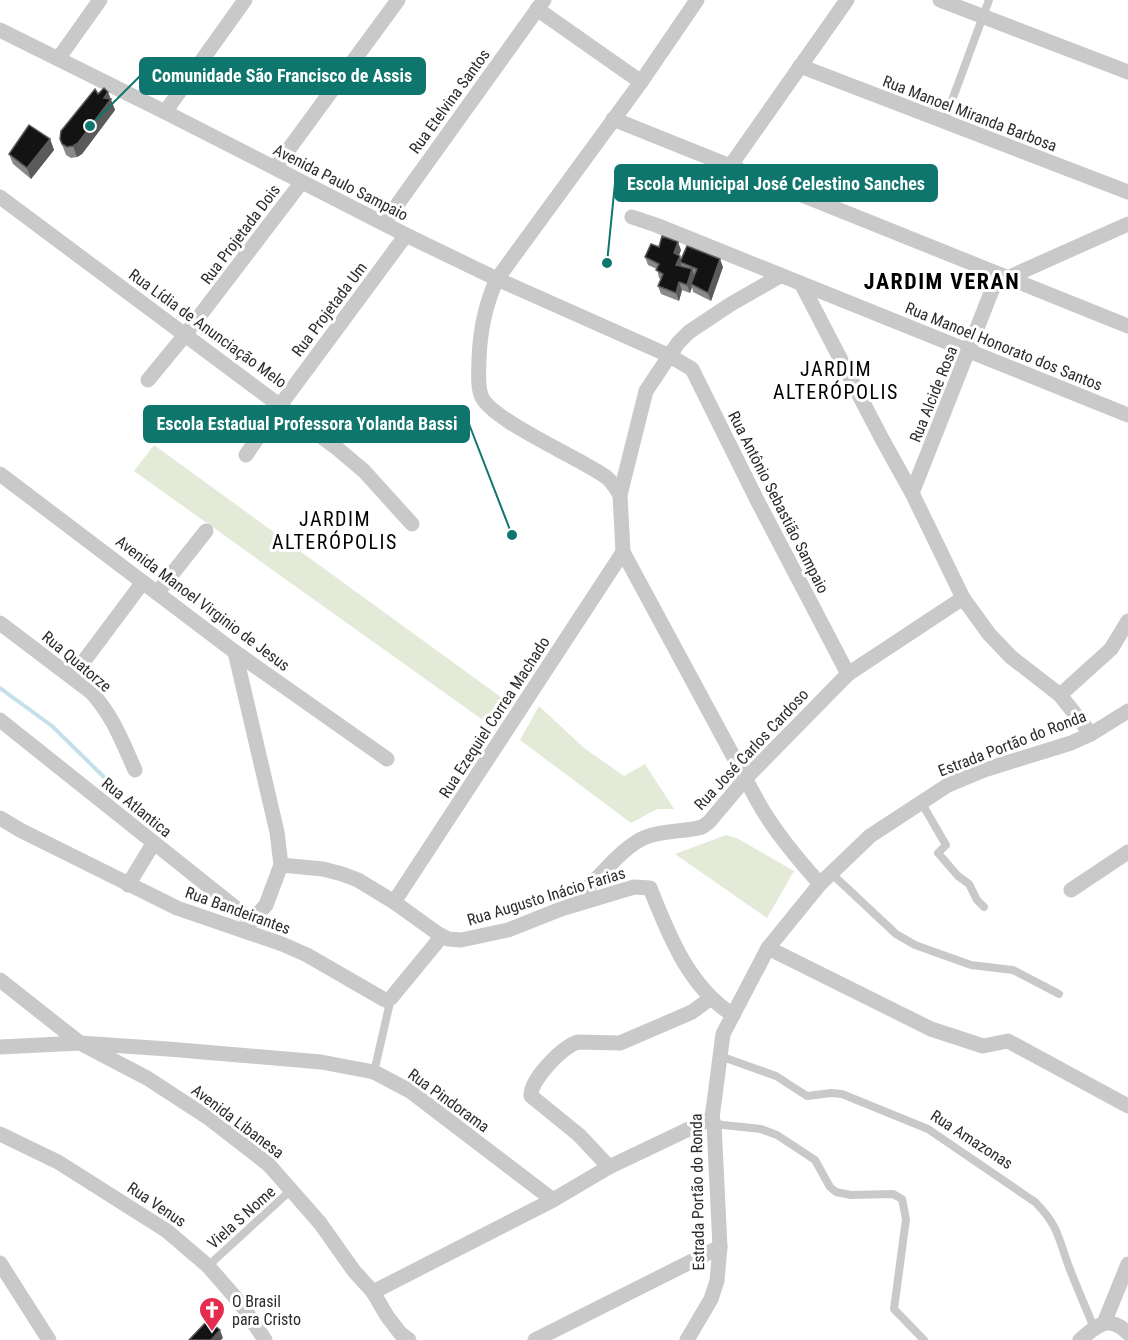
<svg xmlns="http://www.w3.org/2000/svg" width="1128" height="1340" viewBox="0 0 1128 1340" font-family="'Roboto Condensed',sans-serif">
  <rect width="100%" height="100%" fill="#fff"/>
  <!-- green -->
  <g fill="#e4ead8">
    <polygon points="154,445 509,703 494,728 134,471"/>
    <polygon points="539,706 584,748 624,776 645,764 674,809 657,809 631,823 520,740"/>
    <polygon points="726,835 737,838 794,871 767,918 675,854"/>
  </g>
  <g fill="none" stroke-linecap="round" stroke-linejoin="round">
    <!-- stream -->
    <polyline stroke="#c4e0ea" stroke-width="4" points="0,688 52,726 107,780"/>
    <!-- lane -->
    <g stroke="#c9c9c9" stroke-width="8">
      <polyline points="944,122 989,0"/>
      <polyline points="921,802 946,845 938,853 958,876 969,884 977,900 984,907"/>
      <polyline points="832,874 896,934 915,945 971,965 1013,970 1059,994"/>
      <path d="M720,1056l56,20 31,20 24,-3 11,1 86,35 107,73c24,24 23,36 34,65 8,21 17,41 25,61"/>
      <polyline points="374,1072 391,998"/>
      <polyline points="714,1124 761,1129 777,1135 815,1160 830,1187 836,1192 851,1195 893,1194 902,1199 906,1219 894,1309 924,1340"/>
      <polyline points="208,1266 291,1190"/>
    </g>
    <!-- street -->
    <g stroke="#c9c9c9" stroke-width="15">
      <polyline points="940,0 1128,72"/>
      <polyline points="537,9 641,82"/>
      <polyline points="0,30 165,112 406,235 497,279 670,356 692,369 757,500 848,674"/>
      <polyline points="58,59 100,0"/>
      <polyline points="800,66 1128,192"/>
      <polyline points="165,112 245,0"/>
      <polyline points="613,119 1128,326"/>
      <polyline points="731,165 847,0"/>
      <polyline points="275,168 398,0"/>
      <polyline points="0,197 338,449 364,471 412,524"/>
      <polyline points="632,217 656,225 1128,415"/>
      <polyline points="384,223 544,0"/>
      <path d="M780,276l-49,28 -42,28 -11,11 -32,48 -26,104 3,57 135,250c17,30 39,56 62,82"/>
      <polyline points="1007,278 1128,224"/>
      <polyline points="802,285 882,439 912,493 963,598 989,634 1011,657 1060,695 1091,734"/>
      <polyline points="148,380 185,335 301,183"/>
      <polyline points="246,455 281,404 406,235"/>
      <polyline points="0,474 235,652 387,759"/>
      <polyline points="912,493 998,275"/>
      <path d="M620,495c-4,-6 -8,-14 -14,-18 -24,-18 -118,-58 -125,-82 -4,-11 -2,-24 -2,-36 1,-29 6,-54 18,-80l144,-197 56,-82"/>
      <polyline points="157,593 206,531"/>
      <path d="M0,623l91,69c22,24 31,49 44,78"/>
      <polyline points="235,652 277,832 281,865 266,905 246,927"/>
      <polyline points="72,677 143,582"/>
      <polyline points="1060,695 1111,649 1128,621"/>
      <polyline points="0,720 252,921"/>
      <polyline points="0,818 20,830 177,908 282,944 307,955 385,1000 391,998 442,936"/>
      <path d="M281,865l42,4 19,5 16,6 36,22 43,31 11,6 13,1 47,-10 53,-21 73,-22 16,1c19,48 39,99 83,127"/>
      <polyline points="128,885 153,844"/>
      <polyline points="1071,890 1128,852"/>
      <polyline points="394,902 623,552"/>
      <path d="M571,902c24,-17 49,-55 75,-65 18,-7 38,-5 56,-10l7,-5 37,-44 102,-104 115,-76"/>
      <polyline points="768,948 931,1029 983,1046 1008,1041 1128,1106"/>
      <polyline points="0,980 80,1043 147,1078 210,1119 269,1165 320,1223 354,1271 373,1292 387,1316 400,1333 409,1340"/>
      <polyline points="0,1047 80,1043 168,1049 321,1062 374,1072 410,1091 553,1200"/>
      <polyline points="0,1134 58,1162 167,1231 208,1266 241,1304 265,1340"/>
      <path d="M609,1167l-30,-32 -48,-39c-1,-16 31,-49 47,-54l42,1 72,-31 19,-14"/>
      <polyline points="0,1263 49,1340"/>
      <polyline points="373,1292 553,1200 609,1167 712,1118"/>
      <polyline points="1104,1323 1128,1264"/>
      <polyline points="535,1340 720,1247"/>
      <polyline points="687,1340 711,1299 717,1281 720,1247 714,1124 712,1118 723,1034 768,948 820,884 870,836 948,785 984,770 1071,743 1091,734 1128,711"/>
      <path d="M1080,1340c18,-15 28,-26 48,-7"/>
    </g>
  </g>
  <!-- wall -->
  <g fill="#898989">
    <polygon points="108,92 115,110 82,154 77,157 71,158 66,155 60,139"/>
    <polygon points="50,139 54,150 31,179 13,164 9,154"/>
    <polygon points="681,250 679,256 681,260 723,267 711,301 693,292 692,287 690,293 682,290 679,301 661,294 658,286 661,279 659,278 657,269 648,265 645,257"/>
  </g>
  <!-- shaded-wall -->
  <g fill="#5a5a5a">
    <polygon points="108,92 115,110 82,154 77,157 73,146"/>
    <polygon points="50,139 54,150 31,179 27,168"/>
    <polygon points="678,242 681,250 676,261 674,253"/>
    <polygon points="680,256 682,262 680,262 682,266 679,273 676,265"/>
    <polygon points="720,259 723,267 711,301 708,293"/>
    <polygon points="692,269 695,277 691,284 692,287 690,293 687,285"/>
    <polygon points="679,282 682,290 679,301 676,293"/>
    <polygon points="220,1330 223,1338 221,1340 211,1340"/>
  </g>
  <!-- building -->
  <g fill="#131313" stroke="#5a5a5a" stroke-width="1.5">
    <polygon points="104,88 108,92 104,98 111,99 78,143 73,146 67,147 62,144 60,139 61,131 95,89 98,94"/>
    <polygon points="29,125 50,139 27,168 9,154"/>
    <polygon points="662,236 678,242 674,253 680,256 676,265 692,269 687,285 679,282 676,293 658,286 663,274 656,270 659,264 645,257 651,244 659,247"/>
    <polygon points="687,246 720,259 708,293 691,284 697,269 680,262"/>
    <polygon points="208,1320 220,1330 211,1340 189,1340"/>
  </g>
  <!-- icons -->
  <defs>
    <symbol id="church-pin" viewBox="-11 -11 22 30"><path d="M0 17L-7.5 6A9.5 9.5 0 1 1 7.5 6Z" fill="#e42c4f" stroke="#fff"/><path d="M-1.2-6h2.4v3.5h3.3v2.4h-3.3V6h-2.4V-.1h-3.3v-2.4h3.3Z" fill="#fff"/></symbol>
  </defs>
  <g fill-rule="evenodd">
    <use href="#church-pin" x="197" y="1295" width="30" height="40"/>
  </g>
  <g text-anchor="middle" stroke-width="6" stroke-linejoin="round" paint-order="stroke">
    <!-- street labels -->
    <g font-size="16" fill="#2c2c2c" stroke="#fff">
      <text transform="translate(449 101) rotate(-54)" y="6">Rua Etelvina Santos</text>
      <text transform="translate(970 113) rotate(21)" y="6">Rua Manoel Miranda Barbosa</text>
      <text transform="translate(341 182) rotate(27)" y="6">Avenida Paulo Sampaio</text>
      <text transform="translate(240 234) rotate(-53)" y="6">Rua Projetada Dois</text>
      <text transform="translate(329 309) rotate(-53)" y="6">Rua Projetada Um</text>
      <text transform="translate(208 328) rotate(36)" y="6">Rua Lídia de Anunciação Melo</text>
      <text transform="translate(1004 346) rotate(22)" y="6">Rua Manoel Honorato dos Santos</text>
      <text transform="translate(933 394) rotate(-68)" y="6">Rua Alcide Rosa</text>
      <text transform="translate(779 502) rotate(63)" y="6">Rua Antônio Sebastião Sampaio</text>
      <text transform="translate(203 603) rotate(37)" y="6">Avenida Manoel Virginio de Jesus</text>
      <text transform="translate(77 661) rotate(40)" y="6">Rua Quatorze</text>
      <text transform="translate(494 717) rotate(-57)" y="6">Rua Ezequiel Correa Machado</text>
      <text transform="translate(1012 743) rotate(-21)" y="6">Estrada Portão do Ronda</text>
      <text transform="translate(751 749) rotate(-47)" y="6">Rua José Carlos Cardoso</text>
      <text transform="translate(137 807) rotate(39)" y="6">Rua Atlantica</text>
      <text transform="translate(546 896) rotate(-17)" y="6">Rua Augusto Inácio Farias</text>
      <text transform="translate(238 910) rotate(20)" y="6">Rua Bandeirantes</text>
      <text transform="translate(449 1100) rotate(36)" y="6">Rua Pindorama</text>
      <text transform="translate(238 1121) rotate(37)" y="6">Avenida Libanesa</text>
      <text transform="translate(972 1139) rotate(33)" y="6">Rua Amazonas</text>
      <text transform="translate(697 1192) rotate(-91)" y="6">Estrada Portão do Ronda</text>
      <text transform="translate(157 1204) rotate(34)" y="6">Rua Venus</text>
      <text transform="translate(241 1217) rotate(-42)" y="6">Viela S Nome</text>
    </g>
    <!-- poi labels -->
    <g font-size="16" fill="#2c2c2c" stroke="#fff" text-anchor="start">
      <text x="232" y="1307">O Brasil<tspan x="232" dy="18">para Cristo</tspan></text>
    </g>
    <!-- quarter labels -->
    <g font-size="20" letter-spacing="1.5" fill="#000" stroke="#fff">
      <text x="836" y="376">JARDIM<tspan x="836" dy="23">ALTERÓPOLIS</tspan></text>
      <text x="335" y="526">JARDIM<tspan x="335" dy="23">ALTERÓPOLIS</tspan></text>
    </g>
    <!-- district labels -->
    <g font-size="22" font-weight="bold" letter-spacing="1.5" fill="#000" stroke="#fff">
      <text x="942" y="289">JARDIM VERAN</text>
    </g>
  </g>
  <!-- callouts -->
  <path fill="none" stroke="#0f766e" stroke-width="2" d="M90 126L140 76M607 263L615 183M512 535L469 424"/>
  <g fill="#0f766e" stroke="#fff" stroke-width="2">
    <circle cx="90" cy="126" r="6"/>
    <circle cx="607" cy="263" r="6"/>
    <circle cx="512" cy="535" r="6"/>
  </g>
  <g fill="#0f766e" stroke="#0f766e" stroke-width="2">
    <rect x="140" y="58" width="285" height="36" rx="6"/>
    <rect x="615" y="165" width="322" height="36" rx="6"/>
    <rect x="144" y="406" width="325" height="36" rx="6"/>
  </g>
  <g font-size="18" text-anchor="middle" font-weight="bold" fill="#fff">
    <text x="282" y="82">Comunidade São Francisco de Assis</text>
    <text x="776" y="190">Escola Municipal José Celestino Sanches</text>
    <text x="307" y="430">Escola Estadual Professora Yolanda Bassi</text>
  </g>
</svg>
